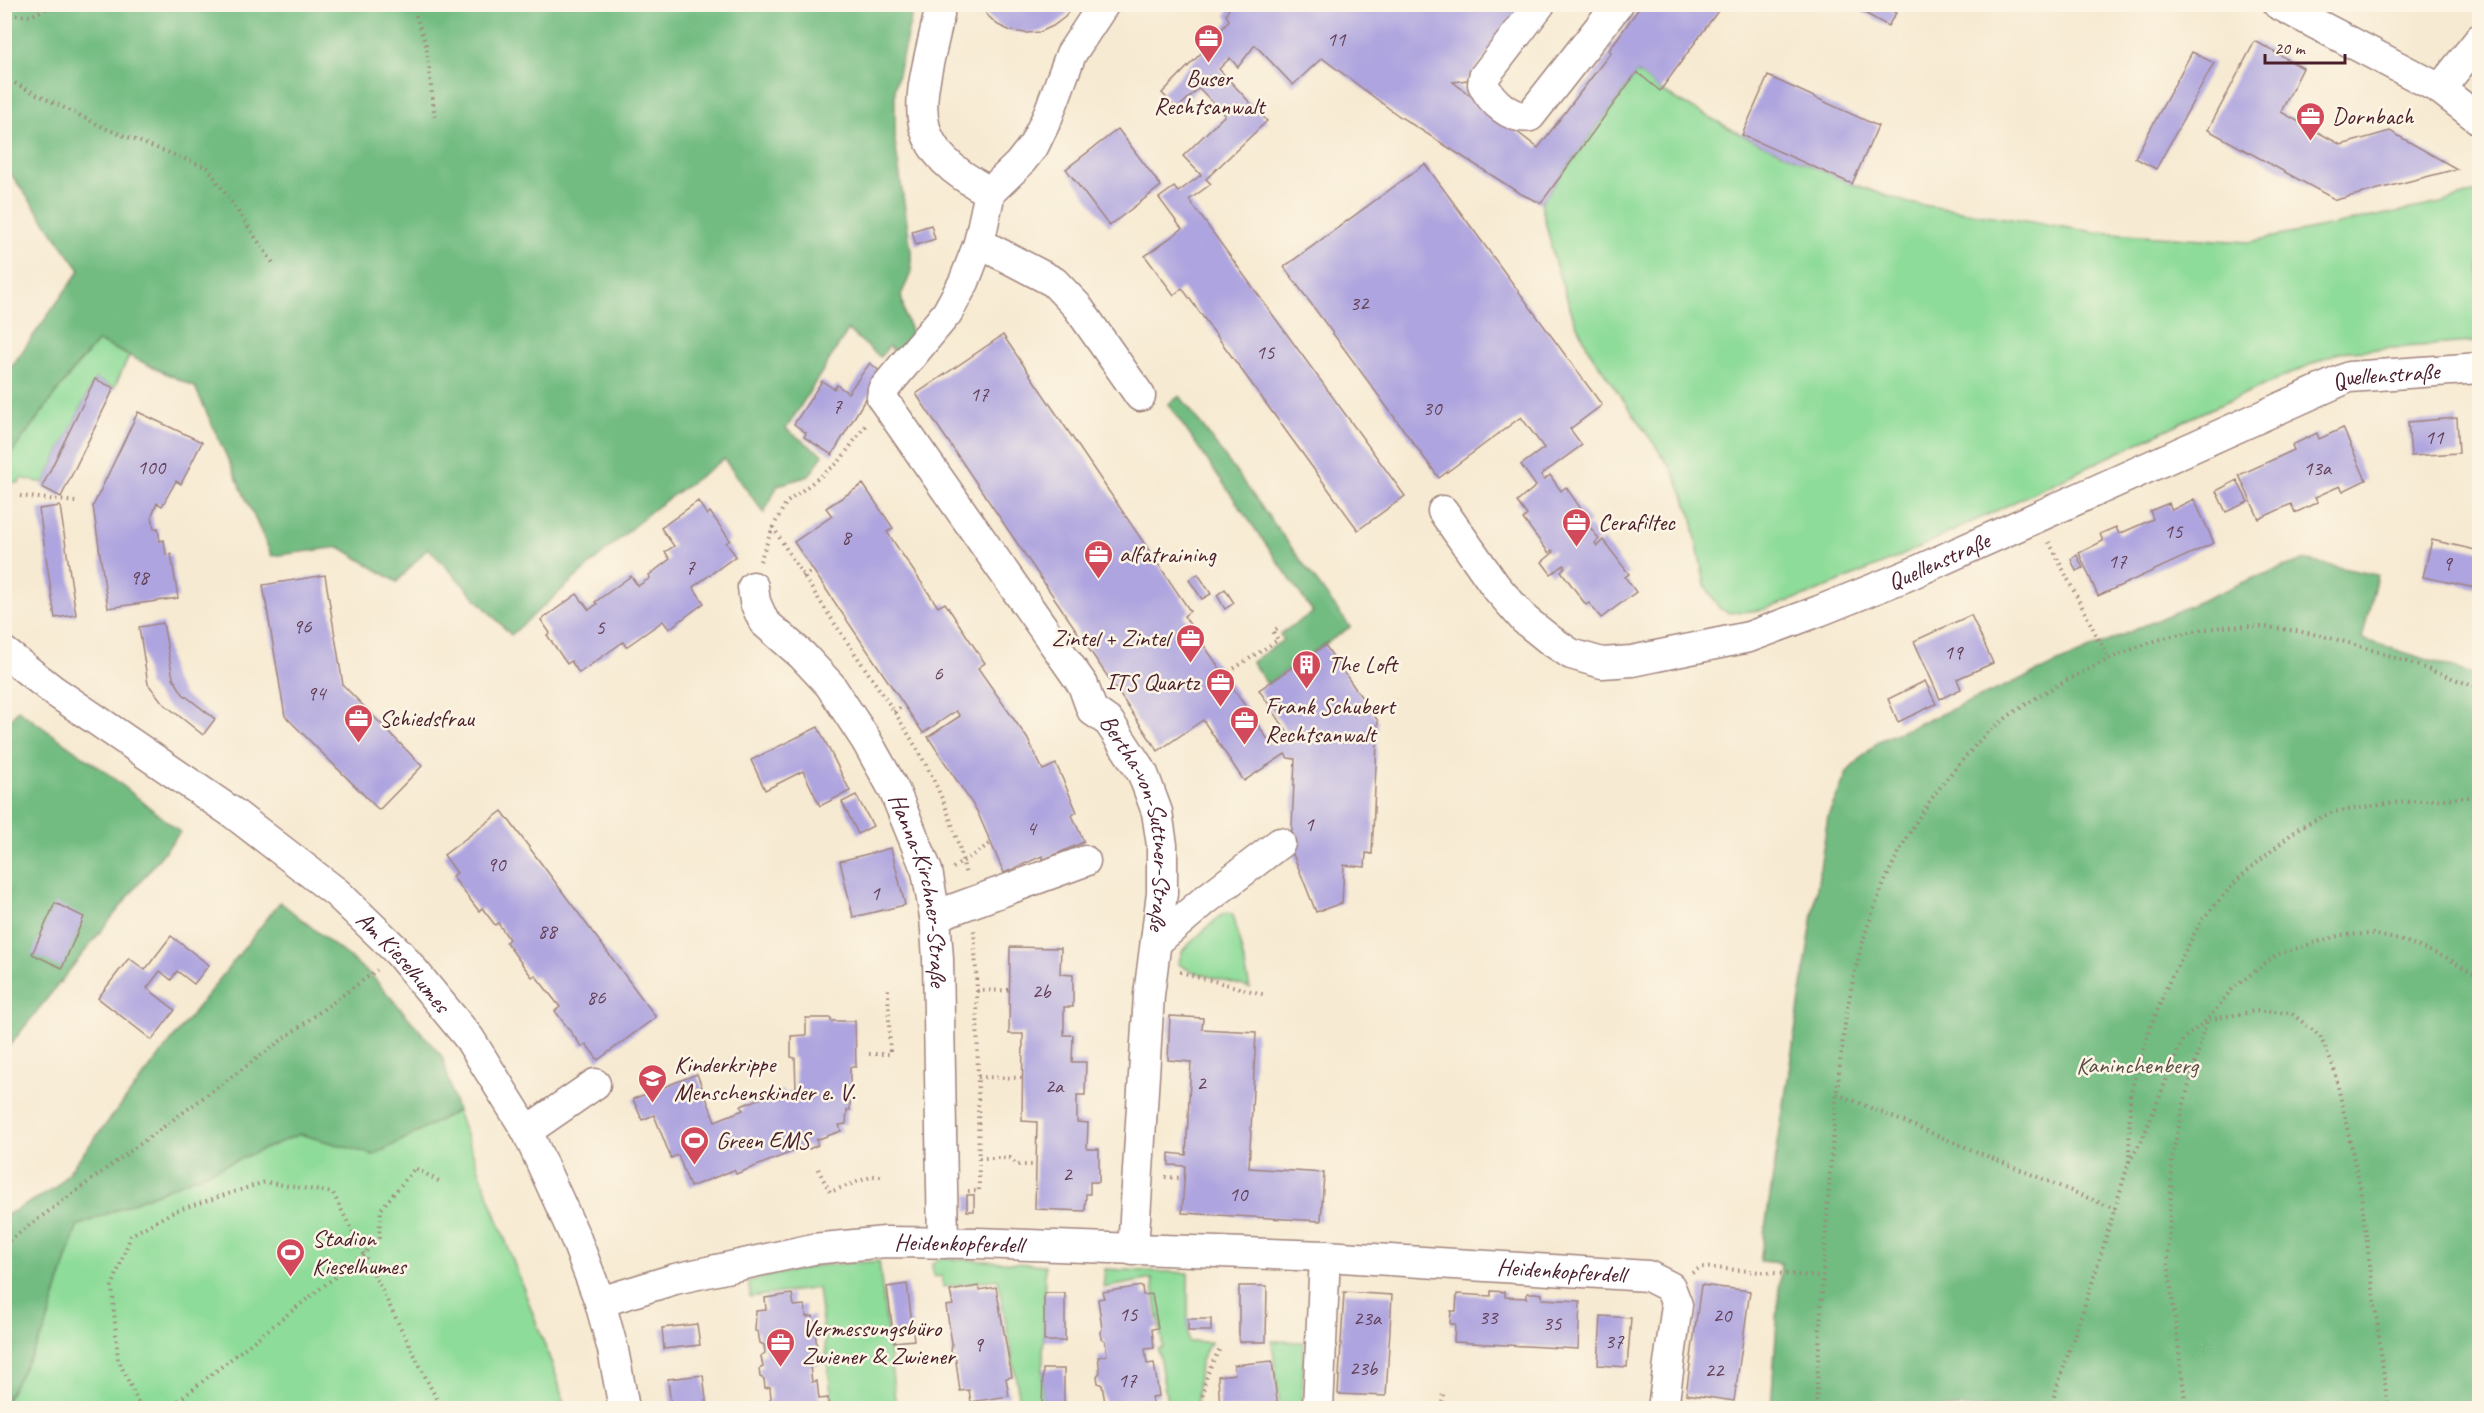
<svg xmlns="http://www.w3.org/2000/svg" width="2484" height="1413" viewBox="0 0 2484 1413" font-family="Caveat,sans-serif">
  <rect width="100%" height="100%" fill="#fcf5e5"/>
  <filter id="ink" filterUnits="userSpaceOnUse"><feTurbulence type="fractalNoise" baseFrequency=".0167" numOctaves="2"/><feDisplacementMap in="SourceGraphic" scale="12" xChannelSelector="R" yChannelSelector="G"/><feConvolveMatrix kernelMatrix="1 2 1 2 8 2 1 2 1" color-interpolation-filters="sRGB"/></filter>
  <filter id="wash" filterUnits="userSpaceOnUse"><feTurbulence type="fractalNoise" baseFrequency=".008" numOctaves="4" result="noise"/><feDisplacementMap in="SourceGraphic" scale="24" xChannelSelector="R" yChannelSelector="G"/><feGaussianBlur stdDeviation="1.35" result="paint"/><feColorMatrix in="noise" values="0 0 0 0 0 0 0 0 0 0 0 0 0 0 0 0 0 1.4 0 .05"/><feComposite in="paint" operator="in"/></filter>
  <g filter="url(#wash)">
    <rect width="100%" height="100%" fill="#f7ead2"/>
    <!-- green -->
    <g fill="#8edc99" stroke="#6c7e62" stroke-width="1.5">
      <polygon points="1637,72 1661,91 1742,135 1852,184 1909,203 2095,232 2249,242 2441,203 2479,191 2479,343 2471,342 2339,352 2197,415 1903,555 1811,594 1761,610 1729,613 1719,608 1705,585 1691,514 1673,471 1590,352 1574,319 1555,263 1541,203"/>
      <polygon points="98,341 129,356 114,388 95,379 44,483 21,478 19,483 5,481 4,462 74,369"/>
      <polygon points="1227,913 1232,914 1234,918 1250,988 1191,971 1178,964 1183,950 1220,916"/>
      <polygon points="457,1111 557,1378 565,1408 5,1408 5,1402 45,1330 77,1226 300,1134 374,1155"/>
      <polygon points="940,1258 1045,1265 1042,1408 975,1408 1020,1401 998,1279 943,1287 942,1276 933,1277 932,1264"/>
      <polygon points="879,1261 896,1408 833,1408 818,1288 750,1297 749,1281 815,1266"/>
      <polygon points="1105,1269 1188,1273 1188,1342 1210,1342 1200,1363 1196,1408 1168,1408 1158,1349 1163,1347 1152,1279 1103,1288"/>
      <polygon points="1272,1341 1304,1342 1302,1408 1280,1408"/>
    </g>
    <!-- forest -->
    <g fill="#72bc81" stroke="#5e6e56" stroke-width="1.5">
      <polygon points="5,5 914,5 895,87 895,142 911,250 911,273 901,295 905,316 912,333 896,353 889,346 880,357 848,330 786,429 823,455 809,476 778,485 764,513 724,459 651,511 511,635 428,548 397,582 340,547 272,556 195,387 98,341 74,369 5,462 5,376 80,270 5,166"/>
      <polygon points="1180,396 1350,627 1267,684 1252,662 1283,640 1280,634 1313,612 1168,404"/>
      <polygon points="2303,560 2377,575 2362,639 2479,676 2479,1408 1771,1408 1781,1263 1760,1261 1828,816 1848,771 1879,741 2251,579"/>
      <polygon points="18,710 107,773 180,832 5,1051 4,726"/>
      <polygon points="280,902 371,975 442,1056 457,1111 374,1155 300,1134 77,1226 45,1330 5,1402 5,1216 56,1188"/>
    </g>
    <g id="blocks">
      <!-- building -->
      <g fill="#aea4df">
        <polygon points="981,4 1073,4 1065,17 1053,26 1040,32 1026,33 1011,31 998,25 987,15"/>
        <polygon points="1231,4 1526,4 1467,80 1453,82 1538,148 1611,52 1609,50 1642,4 1723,4 1660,91 1637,72 1541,203 1521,194 1399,116 1322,58 1293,85 1255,45 1238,67 1230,58 1219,69 1267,121 1206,179 1211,184 1189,200 1405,496 1358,530 1182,288 1174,295 1145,256 1182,229 1159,198 1174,187 1178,192 1201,175 1183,156 1225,115 1199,88 1177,109 1162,93 1213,41 1229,20 1226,15"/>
        <polygon points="1865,4 1881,4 1896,13 1888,26 1861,11"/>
        <polygon points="2255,41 2303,68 2281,112 2341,145 2390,131 2457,169 2336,200 2208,130"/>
        <polygon points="2192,52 2214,63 2156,169 2135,158"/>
        <polygon points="1768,76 1878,126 1852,184 1742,135"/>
        <polygon points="1118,129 1161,186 1109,226 1066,169"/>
        <polygon points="1425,164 1602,405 1570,429 1582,445 1541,475 1544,480 1550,475 1561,491 1566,487 1590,522 1584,528 1585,530 1589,526 1599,539 1595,543 1597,546 1603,540 1629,574 1625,577 1636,592 1601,618 1589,603 1586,605 1561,571 1565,567 1564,565 1551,574 1542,562 1554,552 1552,550 1549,553 1523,519 1527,515 1517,502 1536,486 1521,465 1544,448 1521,417 1439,478 1284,267"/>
        <polygon points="931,225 935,239 916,245 912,231"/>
        <polygon points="1003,335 1190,611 1184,616 1271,744 1288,733 1259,690 1325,645 1378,721 1372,854 1366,853 1365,867 1344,865 1342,903 1316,912 1291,849 1295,759 1288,758 1285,754 1244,781 1203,720 1158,751 916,394"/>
        <polygon points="870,363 884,375 863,403 832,455 804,437 806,433 794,424 822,381 834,389 837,385 848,393"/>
        <polygon points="95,379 114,388 61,497 42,487"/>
        <polygon points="138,412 202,442 181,484 176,481 162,506 157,503 152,515 154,529 158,528 160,541 164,540 166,555 171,554 178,598 108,608 93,506"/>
        <polygon points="2457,418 2459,453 2411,456 2408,422"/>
        <polygon points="2343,428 2366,480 2343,491 2340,486 2315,497 2318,502 2295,513 2291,504 2259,519 2239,475 2294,450 2292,445 2317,433 2319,439"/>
        <polygon points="2237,480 2248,502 2226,512 2216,491"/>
        <polygon points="863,484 893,528 887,532 938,607 945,603 985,663 978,668 1027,738 1043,770 1056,764 1077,812 1072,815 1084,842 1043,860 1042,856 1004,873 977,811 928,737 960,716 956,711 923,733 794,542 832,516 826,508"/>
        <polygon points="2194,499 2214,543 2098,596 2079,553 2103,541 2100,534 2116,527 2119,534 2153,519 2150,511 2169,503 2172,510"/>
        <polygon points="698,501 707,515 710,512 730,540 726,543 736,556 693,587 704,603 669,629 663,621 626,647 623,642 579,673 571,661 567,664 547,635 550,633 541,620 577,594 589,610 597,604 595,602 631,576 638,586 650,578 649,575 670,559 665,552 674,546 661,528"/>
        <polygon points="60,506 76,615 55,618 39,509"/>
        <polygon points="2432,540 2480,551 2480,589 2423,577"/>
        <polygon points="2077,555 2083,568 2076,571 2071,559"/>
        <polygon points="1198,574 1211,594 1202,599 1189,580"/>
        <polygon points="325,575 343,685 422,766 379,810 285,716 263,585"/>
        <polygon points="1225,589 1234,603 1225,609 1217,595"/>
        <polygon points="1971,615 1993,663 1957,679 1961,689 1940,699 1914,641"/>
        <polygon points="163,623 173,678 183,694 215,719 203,735 163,703 148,684 139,627"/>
        <polygon points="1925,681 1936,704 1898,722 1888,699"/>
        <polygon points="818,727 850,791 820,806 803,771 765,790 751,760"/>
        <polygon points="856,795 873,826 858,834 842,802"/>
        <polygon points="502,811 656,1017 598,1060 586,1044 582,1047 555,1011 560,1007 535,975 532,977 519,960 506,942 509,939 498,923 495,925 482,908 479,911 465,893 452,876 457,873 444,855"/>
        <polygon points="891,848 905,905 853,917 840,861"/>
        <polygon points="55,903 84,917 62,968 32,954"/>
        <polygon points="171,936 209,965 194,984 177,971 171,980 160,971 147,988 175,1010 152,1040 98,998 129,958 145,970"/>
        <polygon points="1010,947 1061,948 1060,974 1073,975 1073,1007 1064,1007 1064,1035 1073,1035 1072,1062 1086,1062 1085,1095 1077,1095 1077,1122 1088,1123 1087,1149 1099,1149 1099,1182 1090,1182 1090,1194 1086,1194 1085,1211 1035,1209 1037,1122 1022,1121 1023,1034 1009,1034"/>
        <polygon points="1170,1016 1203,1018 1202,1029 1256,1032 1249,1168 1324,1173 1321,1221 1182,1213 1185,1166 1169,1165 1169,1153 1186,1155 1191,1062 1168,1060"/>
        <polygon points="806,1018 831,1018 831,1021 855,1021 856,1067 850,1067 850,1110 847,1110 846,1124 839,1125 841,1131 816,1140 818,1145 809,1149 807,1146 736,1174 734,1170 690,1187 678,1155 671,1158 654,1115 642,1120 633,1099 697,1074 715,1121 743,1110 741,1106 783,1090 784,1094 796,1090 795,1058 791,1057 791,1036 806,1035"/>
        <rect x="967" y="1195" width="7" height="16"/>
        <polygon points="907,1284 914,1340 894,1342 887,1287"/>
        <polygon points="1701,1285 1750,1291 1734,1401 1686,1394"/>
        <polygon points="978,1286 979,1290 996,1287 1012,1377 1006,1378 1009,1396 971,1402 969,1390 960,1391 955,1354 951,1352 952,1343 946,1306 953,1305 950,1291"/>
        <polygon points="1142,1286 1143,1295 1152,1294 1158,1328 1152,1329 1154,1348 1145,1349 1147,1364 1154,1363 1159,1396 1152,1397 1154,1408 1106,1408 1102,1385 1098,1383 1097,1376 1100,1372 1098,1357 1107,1355 1105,1341 1101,1338 1100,1332 1102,1329 1098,1299 1104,1298 1102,1292"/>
        <polygon points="1239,1286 1267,1286 1266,1342 1239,1342"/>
        <polygon points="1491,1291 1505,1292 1505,1297 1527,1298 1527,1293 1535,1293 1542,1294 1542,1299 1580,1301 1578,1349 1454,1342 1455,1324 1450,1324 1451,1311 1456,1311 1457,1294 1491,1296"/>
        <polygon points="1344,1292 1392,1295 1386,1396 1338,1394"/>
        <rect x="1044" y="1293" width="21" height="48"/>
        <polygon points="792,1294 794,1306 805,1305 806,1317 813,1316 819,1364 810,1366 812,1382 817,1381 819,1399 828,1398 829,1408 769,1408 768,1402 771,1398 770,1387 765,1388 764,1379 760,1377 759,1369 763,1367 761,1356 765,1353 764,1345 760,1343 758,1332 755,1331 756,1311 766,1310 765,1298"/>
        <polygon points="1601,1316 1631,1318 1627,1367 1598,1365"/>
        <rect x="1188" y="1319" width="23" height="12"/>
        <polygon points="697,1324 700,1345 664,1349 662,1328"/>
        <polygon points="1272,1361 1278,1408 1220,1408 1218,1376 1235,1374 1234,1365"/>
        <polygon points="1043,1369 1064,1369 1064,1408 1042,1408"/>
        <polygon points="703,1375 707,1408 671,1408 668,1379"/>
      </g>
    </g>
  </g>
  <g filter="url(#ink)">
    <use href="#blocks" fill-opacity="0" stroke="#a0847e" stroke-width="1.5"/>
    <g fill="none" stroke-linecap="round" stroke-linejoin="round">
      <defs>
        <g id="minor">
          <path d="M939,4v11c-18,85 -42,129 51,177"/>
          <path id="s1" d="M1104,4l-33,50 -24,64 -13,27 -15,19 -29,28 -11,51 -15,39 -17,31 -64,77 -1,8 201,287 9,25 17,12 34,52 14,38 5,33v48l-13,102 -16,255"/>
          <path d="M1540,4l-56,73 -1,7c8,17 28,36 47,32l88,-112"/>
          <polyline points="2278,4 2440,89 2480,120"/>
          <polyline points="2440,89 2480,39"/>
          <polyline points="979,243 1054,282 1077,306 1140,396"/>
          <path id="s2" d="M1443,511l53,76 29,33 25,20 21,14 31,9 30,-2 117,-24 70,-26 87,-35 443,-199 131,-9"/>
          <path id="s3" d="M753,587l2,15 9,20 38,33 28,30 36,55 28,50 33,81 8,45 3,43 5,284"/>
          <path id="s4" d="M4,652l50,39 179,122 104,80 62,60 70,85 58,93 49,108 24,63 13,48 11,58"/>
          <polyline points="935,916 1085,861"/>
          <polyline points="1156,942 1204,901 1280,843"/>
          <polyline points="527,1131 595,1084"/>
          <path id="s5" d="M600,1302l75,-23 138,-30 72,-7 92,1 348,13 323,20 22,11 7,18 -14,103"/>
          <polyline points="1318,1408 1325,1256"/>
        </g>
      </defs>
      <!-- minor casing -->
      <use href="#minor" stroke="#a0847e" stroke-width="33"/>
      <!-- path -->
      <g stroke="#a0847e" stroke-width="4" stroke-dasharray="1.5 4.5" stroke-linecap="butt">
        <polyline points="412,4 426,45 435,119"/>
        <polyline points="4,14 30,16 57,4"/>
        <polyline points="4,78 107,129 208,168 273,263"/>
        <polyline points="20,496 76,502"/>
        <path d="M773,527c28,46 57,90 87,134 48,70 89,129 106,215"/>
        <polyline points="2049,542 2108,658"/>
        <polyline points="760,561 773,527 786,503 839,462 867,423"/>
        <polyline points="803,577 813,570"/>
        <polyline points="1224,675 1278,640 1273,631 1281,626"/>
        <polyline points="894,712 904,705"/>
        <polyline points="953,868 991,843"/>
        <polyline points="1180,972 1266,995"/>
        <polyline points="977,991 1009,990"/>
        <polyline points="869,1054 890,1054 888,988"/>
        <polyline points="978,1077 1022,1078"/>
        <polyline points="1837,1094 2115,1209"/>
        <polyline points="979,1158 1010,1158 1017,1165 1036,1165"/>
        <polyline points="2129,1162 2130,1094 2150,1028 2169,982 2201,921 2240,877 2300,827 2333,812 2392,803 2480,796"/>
        <polyline points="818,1169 830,1192 873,1176 883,1176"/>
        <polyline points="1165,1177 1184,1178"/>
        <polyline points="968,1191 979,1191 977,991 974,930"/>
        <polyline points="4,1244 377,970"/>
        <polyline points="1692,1273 1701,1267 1821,1277"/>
        <polyline points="141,1408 118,1359 112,1287 131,1235 175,1211 265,1182 333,1193 441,1408"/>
        <polyline points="169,1408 364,1254 379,1237 381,1209 415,1168 442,1183"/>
        <path d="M1203,1408c-2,-23 6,-41 18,-61"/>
        <polyline points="1442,1408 1443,1391"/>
        <path d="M1816,1408c4,-87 9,-174 16,-261 5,-54 9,-109 20,-162 17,-81 52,-159 108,-222 9,-10 19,-23 29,-32 26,-21 55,-39 84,-54 60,-32 121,-55 190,-50 74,5 147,37 217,61"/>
        <polyline points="2050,1408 2092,1283 2129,1162 2142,1140 2183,1039 2207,1020 2255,1011 2291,1013 2320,1036 2334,1068 2360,1187 2388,1408"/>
        <polyline points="2186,1408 2168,1264 2172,1158 2184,1103 2207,1020 2234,987 2278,954 2341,935 2373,934 2407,942 2447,958 2480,977"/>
      </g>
      <!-- minor -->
      <use href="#minor" stroke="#fff" stroke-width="30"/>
    </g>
  </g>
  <!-- icons -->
  <defs>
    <symbol id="office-pin" viewBox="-11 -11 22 30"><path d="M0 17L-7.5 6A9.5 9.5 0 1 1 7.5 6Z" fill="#d1495b" stroke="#fcf5e5"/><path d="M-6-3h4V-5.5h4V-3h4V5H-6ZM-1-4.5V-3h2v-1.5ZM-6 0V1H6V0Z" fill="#fff"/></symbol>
    <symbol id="building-pin" viewBox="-11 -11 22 30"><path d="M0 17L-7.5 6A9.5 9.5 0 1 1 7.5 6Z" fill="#d1495b" stroke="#fcf5e5"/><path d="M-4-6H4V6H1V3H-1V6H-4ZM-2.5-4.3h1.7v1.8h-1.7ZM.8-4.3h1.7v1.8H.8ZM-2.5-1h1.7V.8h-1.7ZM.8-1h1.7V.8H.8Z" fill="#fff"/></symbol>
    <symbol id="school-pin" viewBox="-11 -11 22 30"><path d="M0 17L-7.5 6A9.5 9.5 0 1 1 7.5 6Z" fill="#d1495b" stroke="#fcf5e5"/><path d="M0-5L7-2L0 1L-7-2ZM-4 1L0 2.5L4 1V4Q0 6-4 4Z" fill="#fff"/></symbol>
    <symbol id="stadium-pin" viewBox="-11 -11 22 30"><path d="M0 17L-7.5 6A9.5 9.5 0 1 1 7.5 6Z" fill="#d1495b" stroke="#fcf5e5"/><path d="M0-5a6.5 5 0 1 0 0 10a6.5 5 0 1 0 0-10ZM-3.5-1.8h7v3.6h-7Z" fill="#fff"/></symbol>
  </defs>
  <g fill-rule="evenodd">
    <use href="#office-pin" x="1192" y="22" width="33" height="45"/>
    <use href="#office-pin" x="2294" y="100" width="33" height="45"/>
    <use href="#office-pin" x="1560" y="506" width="33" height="45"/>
    <use href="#office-pin" x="1082" y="538" width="33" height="45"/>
    <use href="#office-pin" x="1174" y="622" width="33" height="45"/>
    <use href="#building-pin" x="1290" y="648" width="33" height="45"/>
    <use href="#office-pin" x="1204" y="666" width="33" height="45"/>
    <use href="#office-pin" x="342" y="702" width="33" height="45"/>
    <use href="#office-pin" x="1228" y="704" width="33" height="45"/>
    <use href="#school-pin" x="636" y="1062" width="33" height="45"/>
    <use href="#stadium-pin" x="678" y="1124" width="33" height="45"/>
    <use href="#stadium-pin" x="274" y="1236" width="33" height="45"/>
    <use href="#office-pin" x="764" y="1326" width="33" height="45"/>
  </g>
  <g text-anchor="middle" stroke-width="5" stroke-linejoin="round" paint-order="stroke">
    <!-- number labels -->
    <g font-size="21" fill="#634058">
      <text x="1336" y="46">11</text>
      <text x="1359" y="310">32</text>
      <text x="1265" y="359">15</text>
      <text x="979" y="401">17</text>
      <text x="837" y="413">7</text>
      <text x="1432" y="415">30</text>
      <text x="2434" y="444">11</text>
      <text x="151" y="474">100</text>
      <text x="2317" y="475">13a</text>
      <text x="2173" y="538">15</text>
      <text x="846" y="544">8</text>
      <text x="2117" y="568">17</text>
      <text x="2447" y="570">9</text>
      <text x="690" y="574">7</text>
      <text x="139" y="584">98</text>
      <text x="302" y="633">96</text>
      <text x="600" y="634">5</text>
      <text x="1953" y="659">19</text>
      <text x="938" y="680">6</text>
      <text x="316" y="700">94</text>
      <text x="1309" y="831">1</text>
      <text x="1031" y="835">4</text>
      <text x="496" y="871">90</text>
      <text x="875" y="900">1</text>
      <text x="547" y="938">88</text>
      <text x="1041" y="998">2b</text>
      <text x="596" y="1004">86</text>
      <text x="1201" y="1090">2</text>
      <text x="1054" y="1093">2a</text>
      <text x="1067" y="1181">2</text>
      <text x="1238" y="1201">10</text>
      <text x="1128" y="1321">15</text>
      <text x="1722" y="1322">20</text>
      <text x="1488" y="1324">33</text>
      <text x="1367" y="1325">23a</text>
      <text x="1552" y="1330">35</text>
      <text x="1614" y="1348">37</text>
      <text x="978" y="1351">9</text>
      <text x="1363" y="1375">23b</text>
      <text x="1714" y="1377">22</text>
      <text x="1127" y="1387">17</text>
    </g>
    <!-- poi labels -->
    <g font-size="24" fill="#4a1f2b" stroke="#fcf5e5" text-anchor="start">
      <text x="1209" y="86" text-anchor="middle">Buser<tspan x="1209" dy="28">Rechtsanwalt</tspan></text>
      <text x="2332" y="124">Dornbach</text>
      <text x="1598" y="530">Cerafiltec</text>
      <text x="1119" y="562">alfatraining</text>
      <text x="1169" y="646" text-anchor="end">Zintel + Zintel</text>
      <text x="1328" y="672">The Loft</text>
      <text x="1199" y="690" text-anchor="end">ITS Quartz</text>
      <text x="1265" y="714">Frank Schubert<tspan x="1265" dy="28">Rechtsanwalt</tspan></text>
      <text x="379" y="726">Schiedsfrau</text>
      <text x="674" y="1072">Kinderkrippe<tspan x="674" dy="28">Menschenskinder e. V.</tspan></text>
      <text x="716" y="1148">Green EMS</text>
      <text x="312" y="1246">Stadion<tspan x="312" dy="28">Kieselhumes</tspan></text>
      <text x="802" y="1336">Vermessungsbüro<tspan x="802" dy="28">Zwiener &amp; Zwiener</tspan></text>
    </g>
    <!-- street labels -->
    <g font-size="24" fill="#4a1f2b" stroke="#fcf5e5">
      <text dy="8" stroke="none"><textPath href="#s2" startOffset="1066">Quellenstraße</textPath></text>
      <text dy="8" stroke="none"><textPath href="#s2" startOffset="580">Quellenstraße</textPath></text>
      <text dy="8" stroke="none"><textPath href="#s1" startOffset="966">Bertha-von-Suttner-Straße</textPath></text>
      <text dy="8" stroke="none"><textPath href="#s3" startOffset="356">Hanna-Kirchner-Straße</textPath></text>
      <text dy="8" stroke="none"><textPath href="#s4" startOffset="507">Am Kieselhumes</textPath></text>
      <text dy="8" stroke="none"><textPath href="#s5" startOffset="366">Heidenkopferdell</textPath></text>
      <text dy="8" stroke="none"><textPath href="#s5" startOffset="969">Heidenkopferdell</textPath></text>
    </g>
    <!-- park labels -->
    <g font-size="24" fill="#5b4e46" stroke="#fcf5e5">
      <text x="2137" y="1073">Kaninchenberg</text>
    </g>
  </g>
  <!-- margin -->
  <rect width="2484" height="1413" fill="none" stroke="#fcf5e5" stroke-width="24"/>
  <!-- scale -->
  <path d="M2265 54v9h80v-9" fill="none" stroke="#4a1f2b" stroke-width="3"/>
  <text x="2274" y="54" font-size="18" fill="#4a1f2b" stroke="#fcf5e5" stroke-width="4.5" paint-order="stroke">20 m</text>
</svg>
